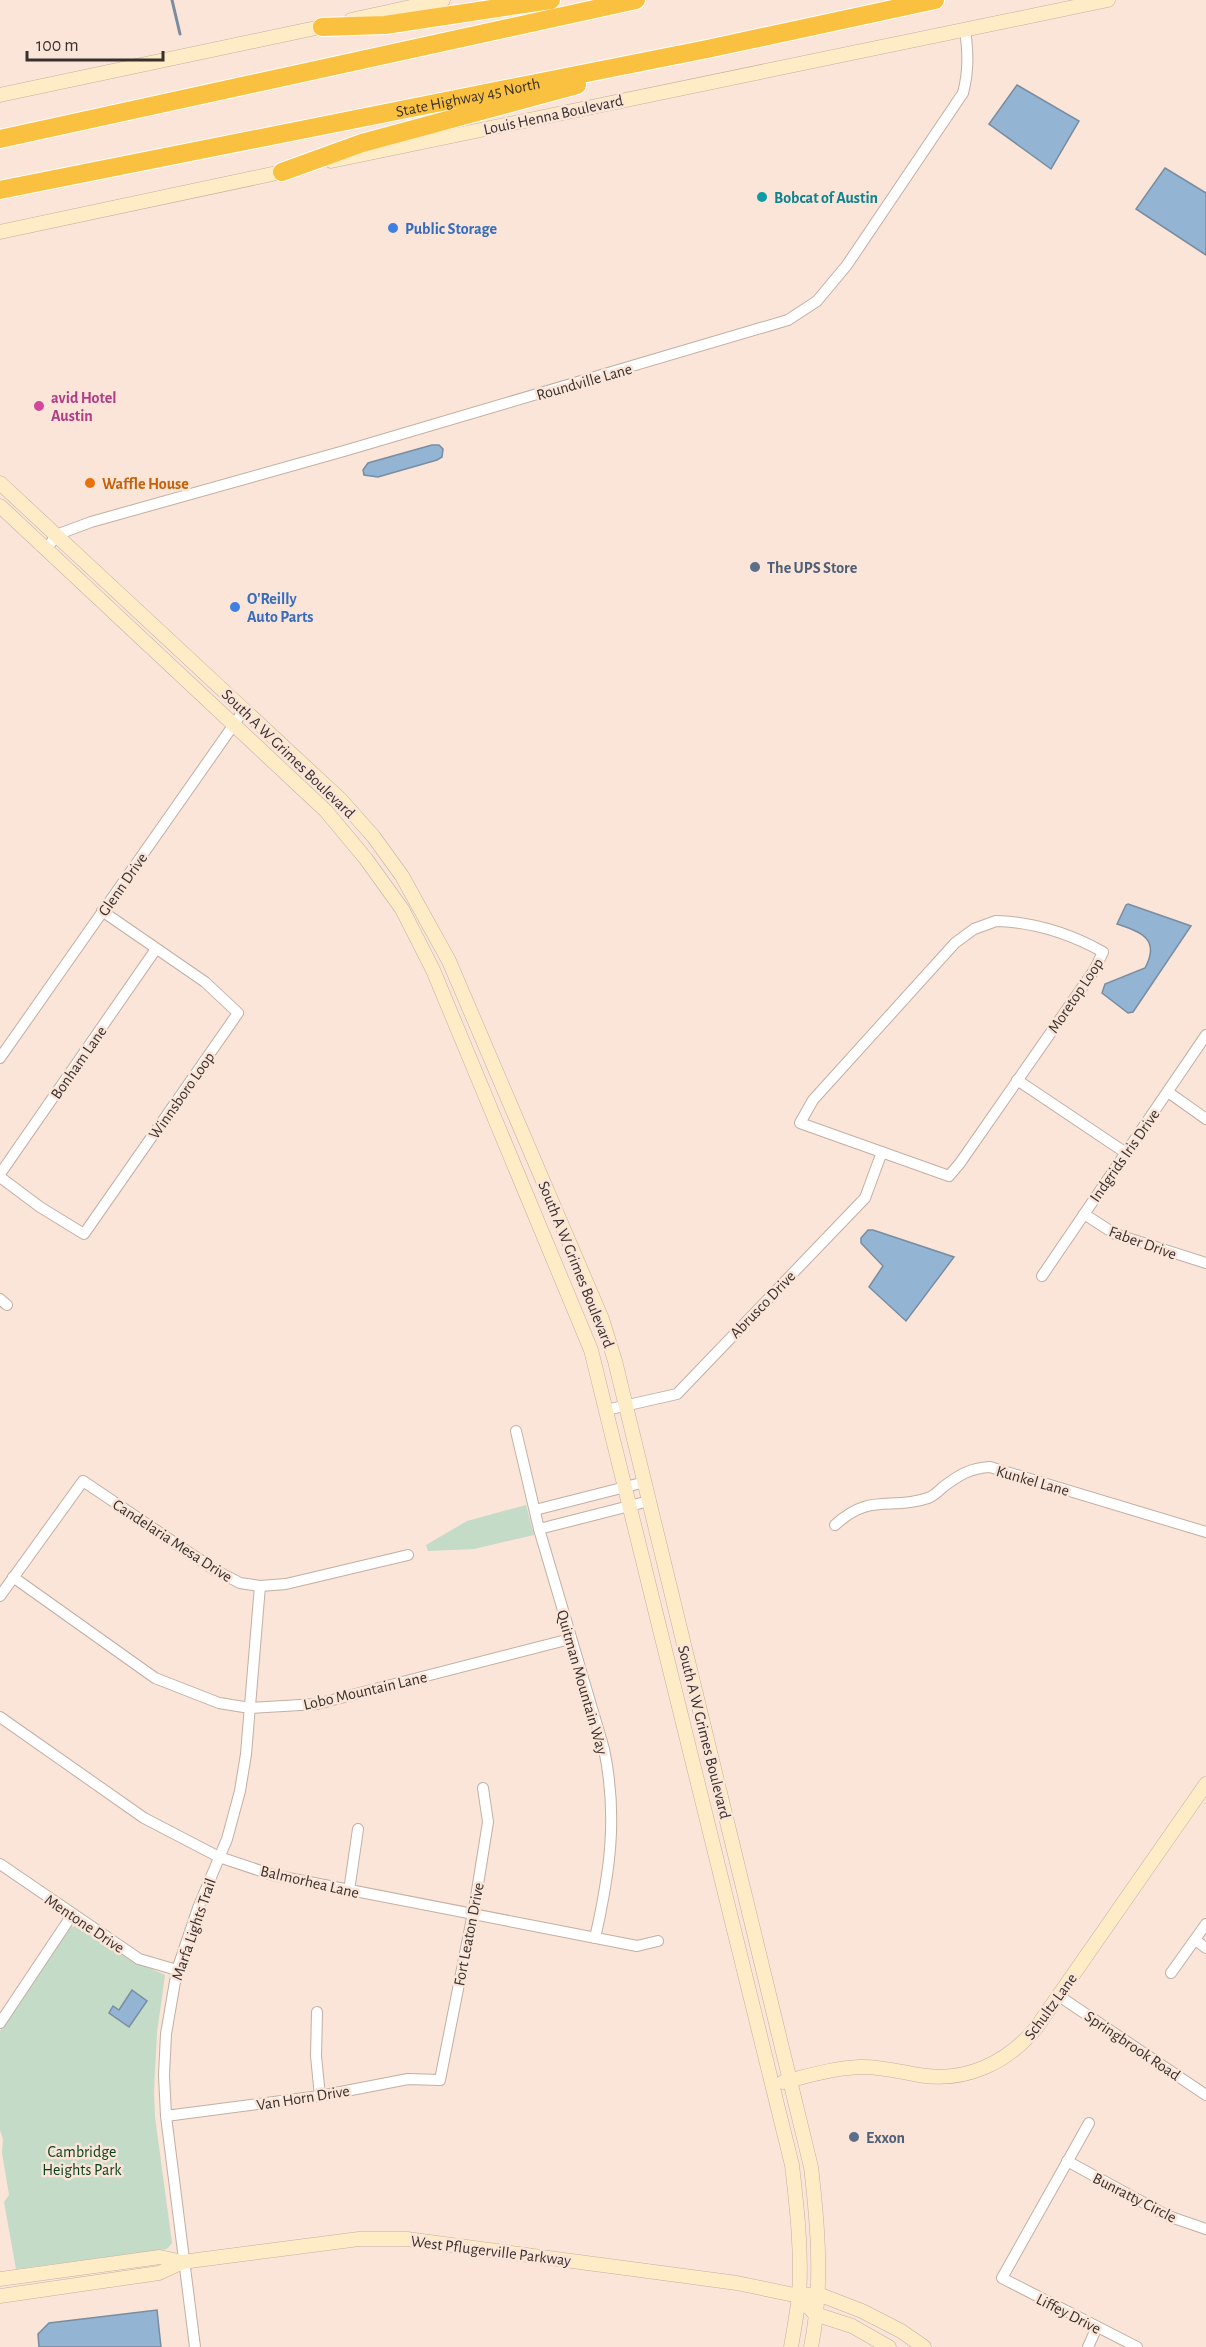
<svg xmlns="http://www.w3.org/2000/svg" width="1206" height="2347" viewBox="0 0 1206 2347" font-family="'Alegreya Sans',sans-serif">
  <rect width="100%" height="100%" fill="#fae5d8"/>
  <!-- green -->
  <g fill="#c3dbc7">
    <polygon points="526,1505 534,1535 474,1549 428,1551 426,1545 467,1521"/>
    <polygon points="79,1926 131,1960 165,1975 157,2033 154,2092 155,2117 172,2243 167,2249 16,2269 4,2202 9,2195 2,2153 3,2139 0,2130 0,2031 71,1927"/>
  </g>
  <!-- water -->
  <g fill="#93b5d3" stroke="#788da1" stroke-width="1.5">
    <polygon points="1017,85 1079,121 1051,169 989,124"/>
    <polygon points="1165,168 1206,193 1206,255 1136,209"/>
    <polygon points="432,445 439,445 443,449 442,457 437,460 378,477 364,475 363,470 368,463"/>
    <path d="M1128,904l63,22 -58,86 -5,1 -26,-20 3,-9 40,-16c16,-30 -5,-36 -28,-44l9,-19z"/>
    <polygon points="868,1230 873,1230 954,1257 906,1321 869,1287 883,1266 861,1243 861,1238"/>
    <polygon points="132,1990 147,2001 129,2027 109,2013 113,2006 119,2010"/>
    <polygon points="157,2310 161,2347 39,2347 38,2334 49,2323"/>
  </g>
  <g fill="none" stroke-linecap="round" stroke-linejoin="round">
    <!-- stream -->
    <polyline stroke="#788da1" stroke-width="3" points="172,0 180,34"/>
    <defs>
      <g id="street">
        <path d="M47,549l9,-14 35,-13 253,-71 444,-131 29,-19 30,-36 116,-172c6,-23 5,-41 2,-64"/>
        <path d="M996,921c38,1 75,13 107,31l-8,17 -135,194 -11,13 -149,-53 13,-23 142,-157 19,-14z"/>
        <polyline points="0,1058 244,710"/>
        <polyline points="1017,1080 1126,1153"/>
        <polyline points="1168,1092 1206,1119"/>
        <polyline points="0,1174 156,949"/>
        <polyline points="0,1177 40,1207 84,1234 238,1013 205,982 102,911"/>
        <polyline points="1084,1214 1115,1234 1206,1263"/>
        <polyline points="1042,1276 1206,1035"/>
        <polyline points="0,1299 7,1305"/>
        <polyline points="606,1410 677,1394 865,1198 882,1152"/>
        <path d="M516,1431l23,98 65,220c14,67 6,123 -9,189"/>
        <polyline points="535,1510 645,1482"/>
        <path d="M835,1525c36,-33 55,-14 93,-27 6,-2 11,-7 15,-11 16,-12 27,-19 47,-20l216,65"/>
        <polyline points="539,1529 649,1501"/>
        <polyline points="13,1577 155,1678 219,1703 250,1708 317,1704 570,1639"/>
        <polyline points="0,1596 83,1481 215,1570 240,1583 260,1586 286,1584 408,1555"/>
        <polyline points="0,1717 144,1818 219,1857 273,1875 637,1946 658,1941"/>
        <polyline points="0,1864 139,1959 177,1970"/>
        <polyline points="349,1891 358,1829"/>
        <polyline points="1195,1940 1206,1948"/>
        <polyline points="1171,1973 1206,1924"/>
        <polyline points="1059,1996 1206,2095"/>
        <polyline points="317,2012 316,2056 320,2096"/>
        <polyline points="0,2023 72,1915"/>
        <polyline points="166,2116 320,2096 408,2079 440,2080 475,1903 488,1822 483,1788"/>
        <polyline points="1089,2123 1002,2278 1137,2347"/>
        <polyline points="1067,2161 1168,2216 1206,2229"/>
        <polyline points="195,2347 166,2116 164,2075 166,2034 177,1970 198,1908 227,1839 240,1791 246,1754 260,1586"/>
        <polyline points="1088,2347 1097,2327"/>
      </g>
      <g id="secondary">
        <polyline points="351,20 443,0"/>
        <polyline points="0,95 330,25"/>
        <polyline points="331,161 1108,0"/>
        <polyline points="0,232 291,170"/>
        <path d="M0,483l340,316 33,37 29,40 47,85 153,358 13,42 196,806c7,59 12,121 0,180"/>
        <path d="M0,506l326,305 40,48 36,50 31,61 158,380 201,815c5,43 10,88 7,131 -2,17 -5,34 -8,51"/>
        <path d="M783,2082c25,-6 51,-14 77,-15 19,-1 39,5 59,8 46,8 88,-12 117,-47l170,-244"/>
        <polyline points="0,2279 160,2257 183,2262"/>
        <polyline points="0,2296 159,2273 183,2262 197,2260 359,2239 407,2239 737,2283 799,2296 818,2294 862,2311 901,2331 924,2347"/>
        <polyline points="799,2296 815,2314 852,2326 889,2347"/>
      </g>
      <g id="highway">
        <polyline points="322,27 385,25 551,0"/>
        <polyline points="0,139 636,0"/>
        <polyline points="282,172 362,143 577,85"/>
        <path id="s1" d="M0,190l707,-141 228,-49"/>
      </g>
    </defs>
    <!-- street casing -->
    <use href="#street" stroke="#c3afa3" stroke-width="12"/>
    <!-- secondary casing -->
    <use href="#secondary" stroke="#c3afa3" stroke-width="15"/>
    <!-- highway casing -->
    <use href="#highway" stroke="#fff" stroke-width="20"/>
    <!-- street -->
    <use href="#street" stroke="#fff" stroke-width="10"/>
    <!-- secondary -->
    <use href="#secondary" stroke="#feecc6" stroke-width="14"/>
    <!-- highway -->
    <use href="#highway" stroke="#fac140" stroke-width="18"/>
  </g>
  <!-- markers -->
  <circle fill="#0f9aa8" stroke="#fae5d8" stroke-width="2" cx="762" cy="197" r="6"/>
  <g fill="#3f7fe0" stroke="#fae5d8" stroke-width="2">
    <circle cx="393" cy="228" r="6"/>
    <circle cx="235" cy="607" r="6"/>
  </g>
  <circle fill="#d1479c" stroke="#fae5d8" stroke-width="2" cx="39" cy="406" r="6"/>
  <circle fill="#e8710a" stroke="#fae5d8" stroke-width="2" cx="90" cy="483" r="6"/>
  <g fill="#5c6f8a" stroke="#fae5d8" stroke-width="2">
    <circle cx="755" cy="567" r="6"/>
    <circle cx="854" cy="2137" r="6"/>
  </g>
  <g text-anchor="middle" stroke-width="5" stroke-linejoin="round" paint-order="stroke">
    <!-- street labels -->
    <g font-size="16" fill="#38302c" stroke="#fae5d8">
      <text dy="6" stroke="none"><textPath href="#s1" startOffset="477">State Highway 45 North</textPath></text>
      <text transform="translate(553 114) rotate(-12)" y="6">Louis Henna Boulevard</text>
      <text transform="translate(584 381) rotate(-16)" y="6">Roundville Lane</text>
      <text transform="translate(289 753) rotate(44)" y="6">South A W Grimes Boulevard</text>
      <text transform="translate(122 884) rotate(-55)" y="6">Glenn Drive</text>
      <text transform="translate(1075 995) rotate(-56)" y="6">Moretop Loop</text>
      <text transform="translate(78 1062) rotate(-55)" y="6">Bonham Lane</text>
      <text transform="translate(181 1095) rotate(-55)" y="6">Winnsboro Loop</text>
      <text transform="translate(1124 1155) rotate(-55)" y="6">Indgrids Iris Drive</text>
      <text transform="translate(1143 1242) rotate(20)" y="6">Faber Drive</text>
      <text transform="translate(577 1264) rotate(68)" y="6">South A W Grimes Boulevard</text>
      <text transform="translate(762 1304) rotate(-46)" y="6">Abrusco Drive</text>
      <text transform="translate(1033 1480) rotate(16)" y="6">Kunkel Lane</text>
      <text transform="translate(173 1540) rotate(33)" y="6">Candelaria Mesa Drive</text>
      <text transform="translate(583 1682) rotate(74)" y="6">Quitman Mountain Way</text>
      <text transform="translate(365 1690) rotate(-13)" y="6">Lobo Mountain Lane</text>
      <text transform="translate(705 1732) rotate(76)" y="6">South A W Grimes Boulevard</text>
      <text transform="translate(310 1881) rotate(13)" y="6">Balmorhea Lane</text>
      <text transform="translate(85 1923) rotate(34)" y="6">Mentone Drive</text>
      <text transform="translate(193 1929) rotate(-71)" y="6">Marfa Lights Trail</text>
      <text transform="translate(468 1934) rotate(-79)" y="6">Fort Leaton Drive</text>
      <text transform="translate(1050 2006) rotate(-54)" y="6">Schultz Lane</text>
      <text transform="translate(1133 2045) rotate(34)" y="6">Springbrook Road</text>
      <text transform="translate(303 2097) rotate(-9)" y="6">Van Horn Drive</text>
      <text transform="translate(1135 2197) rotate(27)" y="6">Bunratty Circle</text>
      <text transform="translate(491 2250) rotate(7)" y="6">West Pflugerville Parkway</text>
      <text transform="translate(1069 2313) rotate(27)" y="6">Liffey Drive</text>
    </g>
    <!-- culture labels -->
    <g font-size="16" font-weight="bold" fill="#0d838f" stroke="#fae5d8" text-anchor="start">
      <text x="774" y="203">Bobcat of Austin</text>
    </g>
    <!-- shop labels -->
    <g font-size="16" font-weight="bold" fill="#366cbe" stroke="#fae5d8" text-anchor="start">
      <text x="405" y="234">Public Storage</text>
      <text x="247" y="604">O'Reilly<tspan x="247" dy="18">Auto Parts</tspan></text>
    </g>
    <!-- hotel labels -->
    <g font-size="16" font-weight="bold" fill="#b23c85" stroke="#fae5d8" text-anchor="start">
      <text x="51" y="403">avid Hotel<tspan x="51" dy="18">Austin</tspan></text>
    </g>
    <!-- food labels -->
    <g font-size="16" font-weight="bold" fill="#c56008" stroke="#fae5d8" text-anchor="start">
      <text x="102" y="489">Waffle House</text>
    </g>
    <!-- service labels -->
    <g font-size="16" font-weight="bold" fill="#4e5e75" stroke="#fae5d8" text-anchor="start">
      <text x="767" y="573">The UPS Store</text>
      <text x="866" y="2143">Exxon</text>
    </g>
    <!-- park labels -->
    <g font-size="16" fill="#013f19" stroke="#fae5d8">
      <text x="82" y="2157">Cambridge<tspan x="82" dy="18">Heights Park</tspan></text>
    </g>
  </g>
  <!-- scale -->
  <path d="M27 51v9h136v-9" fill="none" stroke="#38302c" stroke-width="3"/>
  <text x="36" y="51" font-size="18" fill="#38302c" stroke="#fae5d8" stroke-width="4.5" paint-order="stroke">100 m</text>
</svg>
